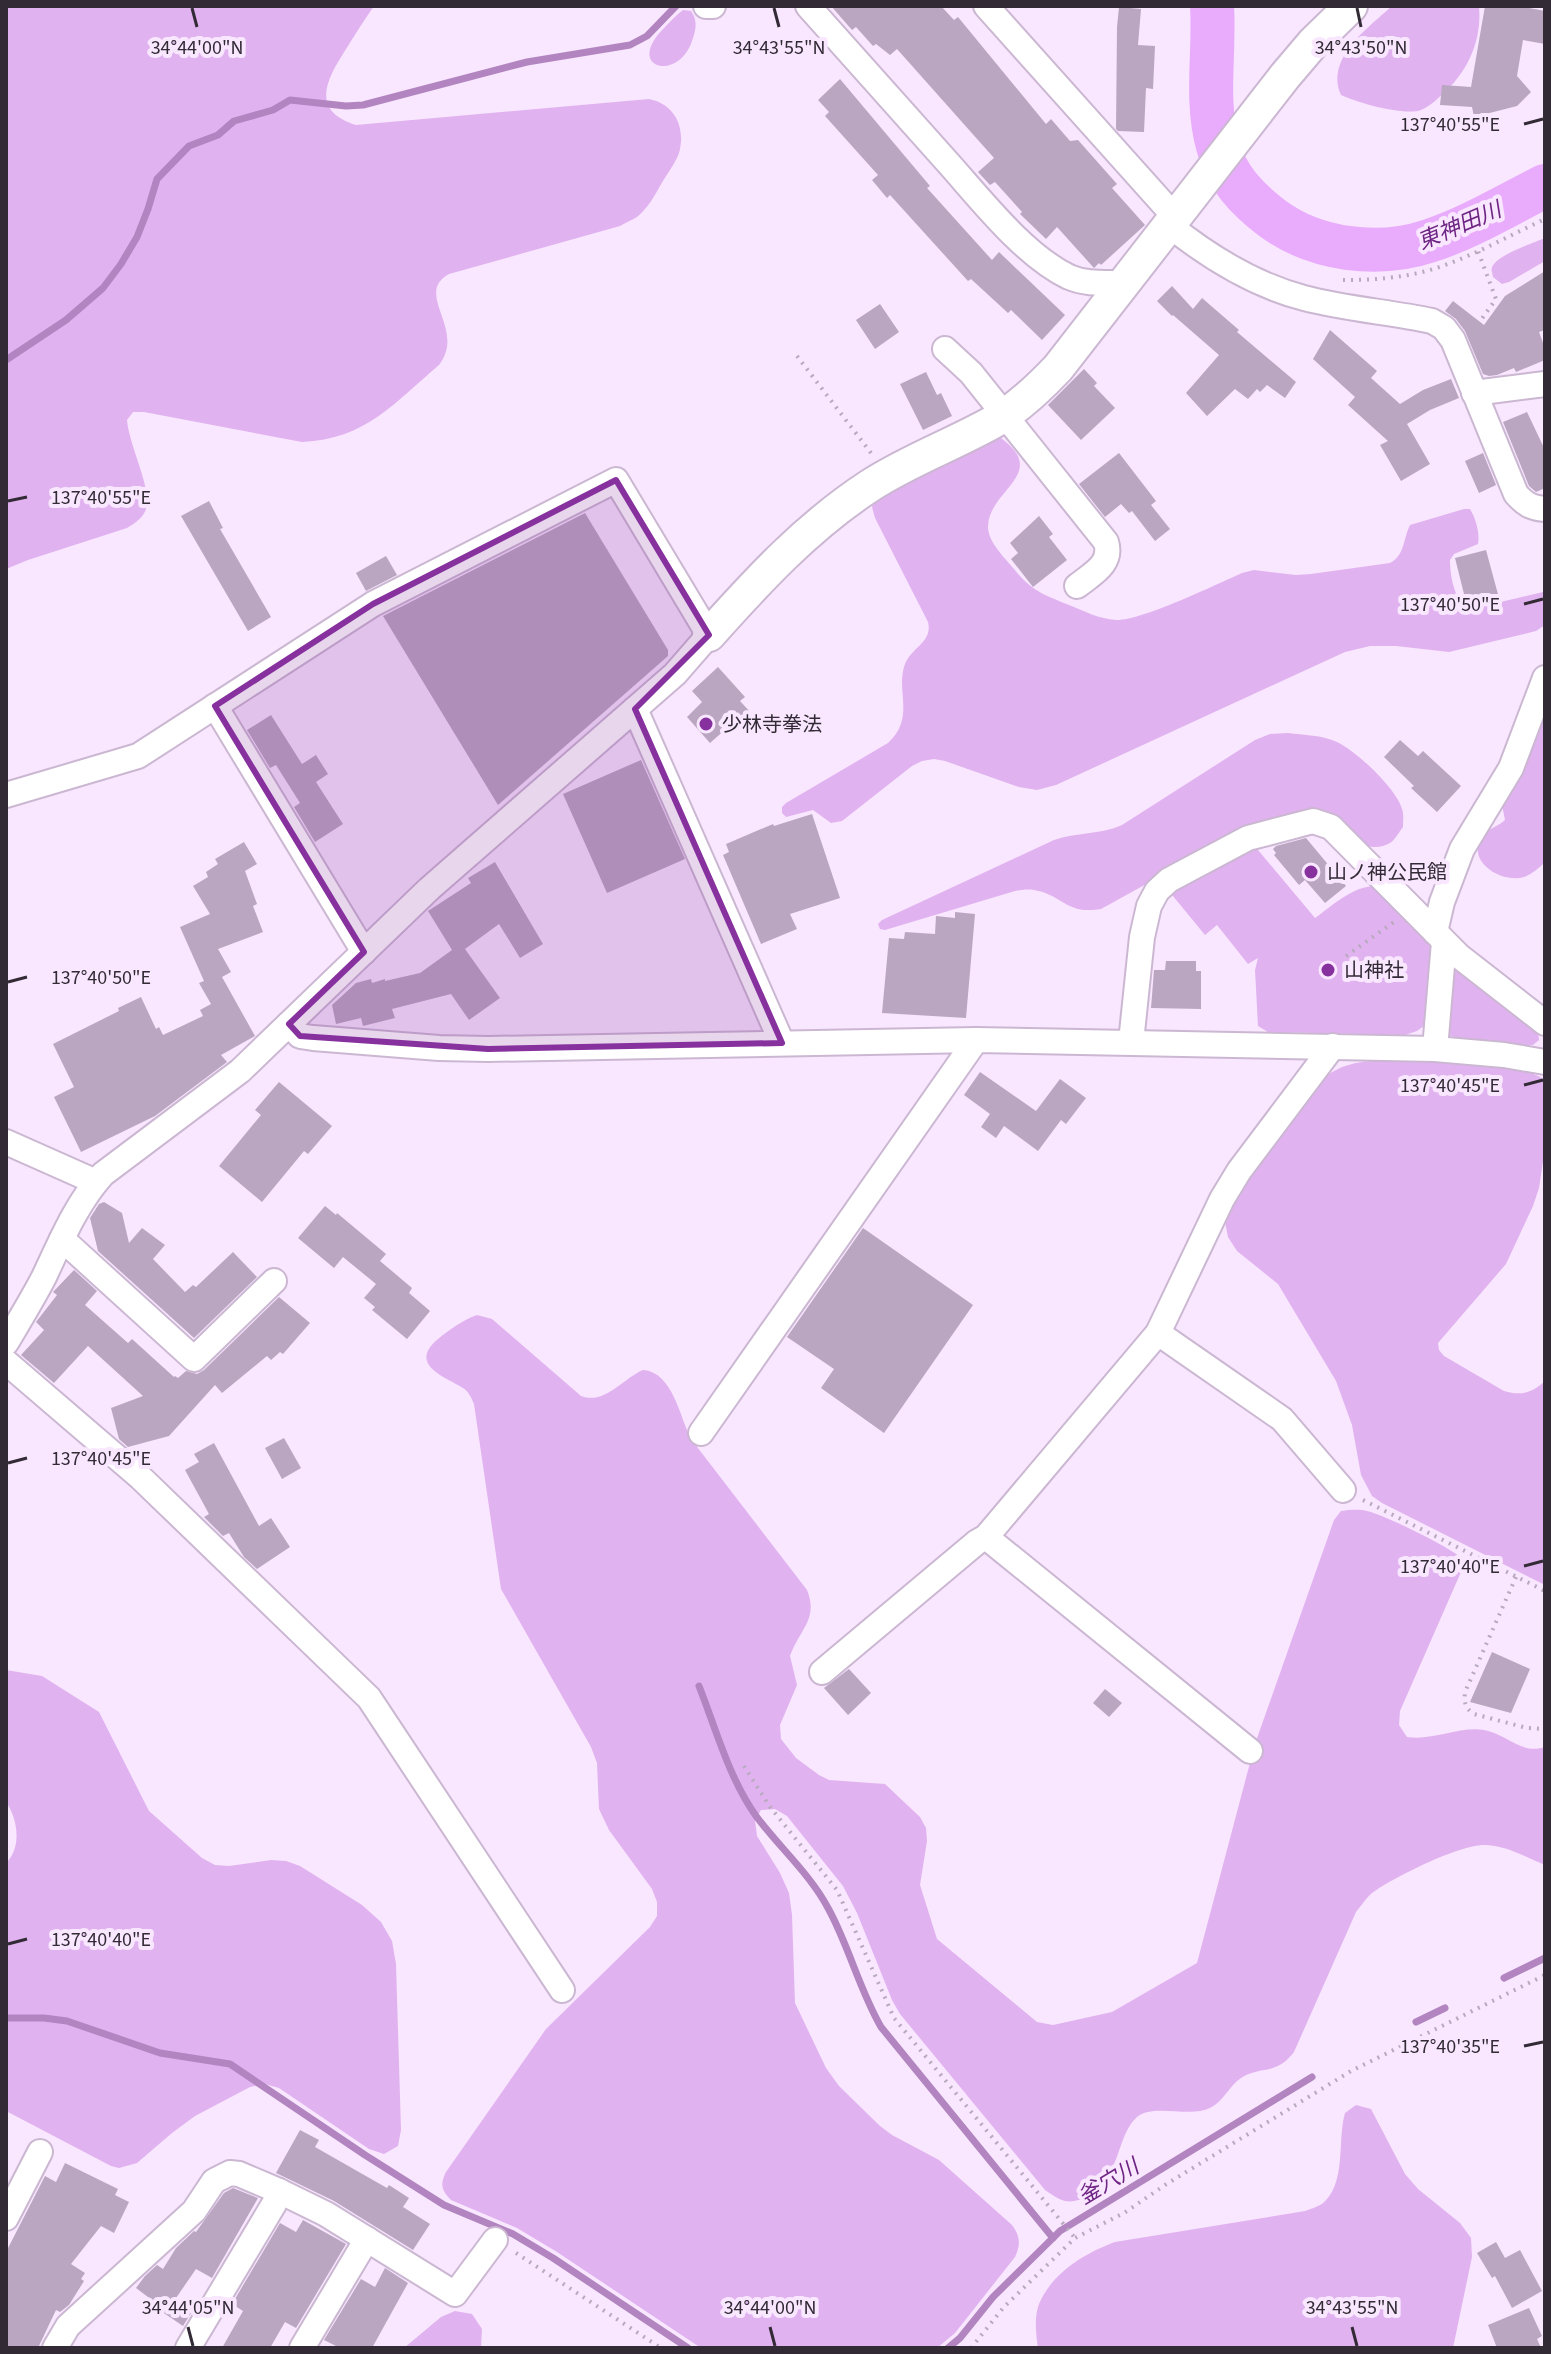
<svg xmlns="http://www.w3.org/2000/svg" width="1551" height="2354" viewBox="0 0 1551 2354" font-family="'Source Sans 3','Noto Sans JP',sans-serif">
  <rect width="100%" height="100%" fill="#f8e7fe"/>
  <!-- green -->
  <g fill="#e1b2f0">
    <path d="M6,6h368c-10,14 -19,29 -28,43 -19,30 -37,61 10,76l293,-26c26,5 37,29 30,54 -4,11 -13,22 -19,33 -6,11 -13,23 -23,31 -5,3 -12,6 -17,9l-171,48c-36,20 18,55 -10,91 -46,39 -73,74 -137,77l-158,-30h-11l-6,8c2,24 22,63 20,84 -1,12 -10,18 -20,24l-99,32 -22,9z"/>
    <path d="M1392,6h87c3,33 -10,63 -33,85 -8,7 -15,15 -25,19 -17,6 -63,-7 -80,-15 -16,-37 27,-67 51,-89z"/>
    <path d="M683,10l8,1c7,10 5,19 1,30 -14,42 -69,27 -27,-14 6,-6 11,-12 18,-17z"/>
    <path d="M1545,238v23l-36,21 -7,2 -9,-7c-1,-6 -3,-8 1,-13 7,-10 39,-21 51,-26z"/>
    <path d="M998,436c55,38 -11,53 -10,92 1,15 17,30 26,41 19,23 29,25 55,36 15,6 30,14 47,15 25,1 99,-35 126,-47l12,-3 42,5 15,-1 79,-11c15,-8 13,-24 20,-38l54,-16h6c6,10 10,24 8,35l-24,10 -4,6c0,17 5,48 25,48l68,-16 2,2v31l-9,6 -87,21 -53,-6h-26l-25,6 -289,133 -19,5 -18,-3 -74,-26 -11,-2 -12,2 -10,5 -70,55 -11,2 -18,-13 -27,7 -4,-4v-6l4,-4 102,-60c28,-26 7,-52 17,-79 7,-17 28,-22 23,-42l-53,-104 -3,-11 3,-10z"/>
    <path d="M1545,693v169c-6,6 -13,12 -21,15 -24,7 -61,-18 -40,-42 5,-7 15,-9 21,-15l-3,-15z"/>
    <path d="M1288,733c16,2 34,2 49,9 18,8 60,47 65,67 2,5 1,13 1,18 -4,5 -8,13 -13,16 -22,13 -41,-8 -55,-22l-109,19 -125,69c-35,6 -38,-14 -67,-19 -6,-1 -13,0 -19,1l-130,39 -5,-1 -2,-5 4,-4 172,-80c22,-8 46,-5 68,-15l133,-85 15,-6z"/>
    <path d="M1253,844l62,74c17,-12 38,-32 60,-32l60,61 -7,76 -11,8 -12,4 -137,-3 -10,-6 -3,-56 3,-12 -10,6 -31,-39 -12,10 -37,-45z"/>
    <polygon points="1454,963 1538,1030 1539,1040 1533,1045 1524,1045 1454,1037 1448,1035"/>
    <path d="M1386,1060c28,1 143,2 159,21v67l-6,40 -6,18 -27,58 -68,79 1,7 5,6 60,35c17,5 28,2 41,-10v204l-163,-82 -10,-7 -11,-21 -9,-50 -16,-44 -58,-97 -41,-33 -9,-14 -3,-15 5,-18 84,-117c23,-23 39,-25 72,-27z"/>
    <path d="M477,1315l15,4 89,77c24,9 41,-17 62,-26 30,2 37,48 48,69l116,151c12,29 -8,40 -17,66l7,29 -17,40 1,14 15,19 23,17 10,5 56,4 35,33 6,11 1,13 -7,44 17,54 100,83 16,3 59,-13 85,-49 58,-219 79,-224 7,-9c9,-1 17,-2 26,0 17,4 79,34 93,46l3,7 -2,8 -61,139 -1,14 8,12c26,4 52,-11 77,-7 23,4 37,25 61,17v118c-19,-8 -38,-19 -59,-20 -24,-2 -94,33 -114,48 -6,5 -11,13 -16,19l-62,140c-18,24 -33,13 -53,26 -12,8 -18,24 -31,30 -20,10 -57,-5 -73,9 -21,19 -15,57 -48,78 -19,11 -27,7 -44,-5l-145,-176 -8,-14 -35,-87 -14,-27 -56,-70 -12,-7 -14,1 -6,11 2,15 23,37 9,20 3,22 3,88 31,65 13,18 41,40 12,9 47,25 73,65c8,11 9,19 3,32l-60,76 -18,15h-236l-144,-96 -40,-24 -66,-28c-10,-10 -11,-16 -5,-28l100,-143 104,-102 7,-11v-14l-5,-13 -43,-59 -10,-21 -2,-46 -6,-16 -90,-158 -27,-185c-3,-7 -5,-12 -11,-16 -17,-11 -56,-23 -25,-49 11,-9 25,-19 39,-24z"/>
    <path d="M6,1670l36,6 57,36 50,99 53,47 13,7 14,1 42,-6 15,1 14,5 62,39 19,17 11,19 4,23 5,166 -3,16 -14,8 -15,-5 -90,-61 -14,-4 -15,3 -55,29 -23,17 -35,30 -18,5 -8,-2 -105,-55v-248c16,-15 12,-44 0,-61z"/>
    <path d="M1356,2105l15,4 34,65 13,15 42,34 11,15 1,19 -19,91h-415c-2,-13 -4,-31 1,-44 13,-31 46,-51 76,-62l190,-31c5,-2 12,-4 17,-7 25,-20 15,-64 23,-91z"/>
    <polygon points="455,2311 472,2314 482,2329 481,2348 404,2348 441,2317"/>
  </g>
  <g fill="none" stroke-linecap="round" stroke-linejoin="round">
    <!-- stream -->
    <g stroke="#b284c0" stroke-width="7">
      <polyline points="6,360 66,320 103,288 121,264 137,237 148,209 157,179 189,146 218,135 234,121 273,110 290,100 346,106 363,105 527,62 630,45 647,36 676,6"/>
      <path d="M699,1686c17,43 30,92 57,130 23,31 54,58 72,92 21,38 31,81 53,119l172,211"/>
      <polyline points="1504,1978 1545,1958"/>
      <polyline points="6,2018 44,2018 67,2021 160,2053 230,2064 365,2155 444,2205 513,2234 553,2258 688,2348"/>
      <polyline points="1416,2022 1445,2008"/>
      <polyline points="948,2348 960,2338 993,2297 1060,2231 1312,2077"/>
    </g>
    <!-- river -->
    <path stroke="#e9abfc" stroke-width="44" d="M1212,6c3,46 -7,95 6,140 8,31 29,53 54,72 43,32 106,40 157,23 40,-13 78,-36 116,-55"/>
  </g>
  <!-- building -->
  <g fill="#baa6c1">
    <polygon points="831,6 941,6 954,20 958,17 1046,124 1051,119 1070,141 1078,140 1117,184 1112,188 1145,225 1101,265 1099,263 1094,268 1057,227 1046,239 1020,214 1022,212 995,182 990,185 978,172 994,158 897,49 890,55 876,44 873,46 856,27 852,30"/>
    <polygon points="1485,6 1518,6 1545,11 1545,44 1523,40 1517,76 1531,92 1517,106 1474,117 1472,107 1440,105 1442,85 1471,87"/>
    <polygon points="1119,7 1141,9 1138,45 1155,46 1153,89 1146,88 1144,132 1118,131 1116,129 1117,27"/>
    <polygon points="840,79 930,186 927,188 992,260 999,252 1065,315 1042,340 1011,310 1008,313 971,279 968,281 890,195 887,198 872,180 878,175 825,116 829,112 818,100"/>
    <polygon points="1545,271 1545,330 1539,332 1545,348 1545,360 1516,372 1514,368 1497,375 1489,376 1483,374 1465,331 1456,319 1445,311 1453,301 1484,325 1505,296"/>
    <polygon points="1172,286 1193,309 1202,298 1239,330 1237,332 1296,382 1285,398 1267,385 1260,392 1257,389 1248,399 1235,389 1207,416 1186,393 1219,355 1173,315 1172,316 1157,301"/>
    <polygon points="880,304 899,332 875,349 856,320"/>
    <polygon points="1330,330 1377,371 1371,378 1400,404 1423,390 1451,379 1459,398 1430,410 1407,424 1430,464 1401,481 1380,445 1388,441 1348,405 1355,397 1313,359"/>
    <polygon points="1084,369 1097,383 1094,386 1115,408 1081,440 1048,405"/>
    <polygon points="926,372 937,395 941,393 952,416 923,430 900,384"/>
    <polygon points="1527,412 1545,450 1545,488 1536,492 1529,486 1503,422"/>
    <polygon points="1119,453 1156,501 1151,505 1170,529 1155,541 1132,511 1129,513 1121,504 1105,517 1079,484"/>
    <polygon points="1483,453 1496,485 1479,493 1465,461"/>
    <polygon points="209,501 223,528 220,529 271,617 248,631 181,516"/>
    <polygon points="585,513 668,650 668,656 498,805 383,616"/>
    <polygon points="1039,516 1053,534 1049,537 1067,560 1033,587 1011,559 1018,553 1010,543"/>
    <polygon points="1486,550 1499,598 1467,606 1455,558"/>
    <polygon points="386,556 397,575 366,591 356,573"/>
    <polygon points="718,667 745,697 740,701 752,714 731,734 727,728 710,743 687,717 702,702 692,691"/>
    <polygon points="271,715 302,764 316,755 328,774 316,782 343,824 315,842 294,807 300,803 276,765 270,768 247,730"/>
    <polygon points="1400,740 1418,756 1423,751 1461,786 1437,812 1411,788 1414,786 1384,757"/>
    <polygon points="641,760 685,859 607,893 563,794"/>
    <polygon points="812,814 840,898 790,914 797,929 761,944 723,855 729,852 726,844 773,824 774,826"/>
    <polygon points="1306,838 1346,886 1325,903 1305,880 1299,885 1274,855 1276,853 1273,849 1276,846"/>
    <polygon points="244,842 257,864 245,871 257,904 253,906 263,932 218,949 231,972 222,977 255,1036 221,1055 227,1062 155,1116 81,1152 54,1097 74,1087 53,1044 119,1011 118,1008 141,997 156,1029 159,1027 163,1035 203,1016 200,1010 211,1004 199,983 204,981 180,927 210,914 193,886 208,877 206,872 218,864 215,859"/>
    <polygon points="495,862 543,944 520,958 499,924 465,949 500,998 469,1020 451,994 392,1009 395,1018 363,1026 361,1018 336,1024 332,1005 356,983 371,979 372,983 385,979 385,981 420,973 452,950 428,911 471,883 468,878"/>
    <polygon points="955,912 975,914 966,1018 882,1013 889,938 904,939 905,932 935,934 936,916 955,918"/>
    <polygon points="1166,961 1196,961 1196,971 1201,971 1201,1009 1151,1008 1154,970 1165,970"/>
    <polygon points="980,1072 1036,1111 1060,1079 1086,1098 1066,1124 1061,1120 1038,1151 1004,1126 996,1138 981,1127 990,1114 964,1095"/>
    <polygon points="279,1082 332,1126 308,1154 304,1151 262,1202 219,1166 261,1115 255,1110"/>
    <polygon points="104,1202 122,1213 129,1243 142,1228 165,1245 153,1259 185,1292 193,1285 196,1287 233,1252 257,1277 194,1338 98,1251 90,1218 99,1204"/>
    <polygon points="325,1206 336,1215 337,1213 386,1254 380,1261 412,1288 409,1293 430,1311 407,1339 372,1310 375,1307 364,1298 376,1284 343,1257 334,1268 298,1238"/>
    <polygon points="863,1228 973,1305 884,1433 821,1388 834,1369 787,1337"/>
    <polygon points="74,1270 97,1291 85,1305 128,1343 132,1339 174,1377 175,1376 178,1378 186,1371 197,1374 204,1370 279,1297 310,1323 283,1354 280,1352 271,1360 267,1356 222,1393 215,1385 169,1436 128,1447 119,1439 111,1408 143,1396 88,1346 54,1383 21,1355 44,1330 36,1322 57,1295 53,1292"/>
    <polygon points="284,1438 301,1468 282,1479 265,1448"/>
    <polygon points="214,1443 259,1526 271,1518 290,1547 257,1569 244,1557 229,1533 223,1536 204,1517 209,1514 185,1470 199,1462 194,1454"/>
    <polygon points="1492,1652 1530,1669 1511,1713 1470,1702"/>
    <polygon points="849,1669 871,1693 848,1715 824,1688"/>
    <polygon points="1105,1689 1122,1703 1109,1717 1093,1703"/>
    <polygon points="300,2130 319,2140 315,2147 387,2188 389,2185 409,2198 403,2207 430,2224 413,2250 334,2201 276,2173"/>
    <polygon points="65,2163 118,2189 115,2195 129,2202 114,2233 101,2226 71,2264 85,2273 81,2279 84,2281 69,2305 60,2312 56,2310 38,2348 6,2348 6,2252 45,2176 56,2182"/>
    <polygon points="233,2188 258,2198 212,2278 196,2269 176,2298 193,2310 183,2326 146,2301 148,2297 136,2288 145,2276 157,2265 163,2269 176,2248 194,2231 196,2232 224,2193"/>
    <polygon points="303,2220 346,2244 296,2328 285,2322 270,2348 222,2348 243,2311 232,2304 280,2223 296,2232"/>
    <polygon points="1496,2242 1505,2258 1520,2250 1542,2291 1512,2308 1495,2276 1492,2278 1477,2253"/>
    <polygon points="385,2268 408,2283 372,2348 340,2348 324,2340 361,2279 375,2287"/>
    <polygon points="1529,2308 1542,2336 1537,2339 1541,2348 1497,2348 1488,2325"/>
  </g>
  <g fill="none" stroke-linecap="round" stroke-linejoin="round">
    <defs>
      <g id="minor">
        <polyline points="706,6 713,6"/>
        <path d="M808,6c47,53 94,106 142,159 32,36 75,91 119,112 14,6 28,6 42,6l8,6"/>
        <polyline points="986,6 1175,217"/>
        <path d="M1169,225c40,32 85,60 135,73 42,11 85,14 128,23l12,7 9,12 63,154c9,10 15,14 29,15"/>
        <path d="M945,349l26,24 135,169c7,22 -14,32 -29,44"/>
        <polyline points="1474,393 1545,384"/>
        <polyline points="215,706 364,952"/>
        <polyline points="635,709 782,1043"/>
        <path d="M6,795l132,-39 235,-152 243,-124 93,155 -34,39 -246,215 -189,182 -137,103c-27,30 -42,67 -59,103 -12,23 -25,44 -38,66"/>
        <polyline points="1435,932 1442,902 1462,849 1511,768 1545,678"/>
        <polyline points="289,1024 300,1036 313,1038 439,1048 488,1049 976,1040 1435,1049 1504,1055 1545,1062"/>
        <polyline points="1131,1042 1142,937 1149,906 1157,891 1169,880 1248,838 1313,821 1331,827 1459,956 1545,1023"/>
        <polyline points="1435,1049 1444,942"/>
        <polyline points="6,1142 96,1182"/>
        <polyline points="62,1239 194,1359 274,1281"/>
        <polyline points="1158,1333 1282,1419 1343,1490"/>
        <polyline points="6,1362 141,1478 369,1698 562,1990"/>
        <polyline points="701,1433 976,1040"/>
        <polyline points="986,1537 1250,1751"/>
        <polyline points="822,1672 977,1542 986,1537 1158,1333 1222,1199 1239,1171 1333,1046"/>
        <polyline points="6,2218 40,2152"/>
        <polyline points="55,2348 68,2326 194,2211 214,2181 230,2173 239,2174 279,2191 326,2214 455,2294 495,2240"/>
        <polyline points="188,2348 274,2204 279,2191"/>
        <polyline points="302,2348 367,2239"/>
      </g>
      <path id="tertiary" d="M709,635c50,-56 99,-109 162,-150 42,-27 89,-43 131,-68 21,-14 39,-31 56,-49l227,-292 28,-33 38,-37"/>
    </defs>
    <!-- minor casing -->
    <use href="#minor" stroke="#cbb7d2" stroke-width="28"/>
    <!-- tertiary casing -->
    <use href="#tertiary" stroke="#cbb7d2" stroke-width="36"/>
    <!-- path -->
    <g stroke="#b8aabd" stroke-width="4" stroke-dasharray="2 6" stroke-linecap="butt">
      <path d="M1343,280c30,0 59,-2 87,-10 40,-12 78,-34 115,-51"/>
      <polyline points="1473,331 1496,299 1478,251"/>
      <polyline points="797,356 871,453"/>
      <polyline points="1346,956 1394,922"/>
      <polyline points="1363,1500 1545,1591"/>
      <path d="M1516,1577l-51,115c-1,11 0,16 9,22l53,14 18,1"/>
      <polyline points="744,1766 770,1807 837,1890 894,2018 1075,2238"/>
      <polyline points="516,2253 661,2348"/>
      <polyline points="971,2348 1004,2307 1075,2238 1124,2213 1165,2185 1351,2071 1545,1975"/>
    </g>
    <!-- minor -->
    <use href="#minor" stroke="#fff" stroke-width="24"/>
    <!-- tertiary -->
    <use href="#tertiary" stroke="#fff" stroke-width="32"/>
  </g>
  <!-- marked area -->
  <path fill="#87319f" fill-opacity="0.2" stroke="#87319f" stroke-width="6" stroke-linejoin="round" d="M616,480l93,155 -74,74 147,334 -294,6 -188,-13 -11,-12 75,-72 -149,-246 158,-102z"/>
  <!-- ticks -->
  <path fill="none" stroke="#322a35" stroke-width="3" d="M192,8l5,19M774,8l5,19M1357,8l4,19M1524,124l19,-5M8,501l19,-4M1524,604l19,-5M8,982l19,-5M1524,1085l19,-5M8,1463l19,-5M1524,1566l19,-5M8,1944l19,-5M1524,2046l19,-4M188,2327l5,19M770,2327l5,19M1352,2327l5,19"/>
  <!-- markers -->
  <g fill="#87319f" stroke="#f8e7fe" stroke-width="3">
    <circle cx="706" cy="724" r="8"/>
    <circle cx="1311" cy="872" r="8"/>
    <circle cx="1328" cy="970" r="8"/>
  </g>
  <g text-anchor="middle" stroke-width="8" stroke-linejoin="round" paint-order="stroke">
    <!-- poi labels -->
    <g font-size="20" fill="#322a35" stroke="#f8e7fe" text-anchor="start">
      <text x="722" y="731">少林寺拳法</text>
      <text x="1327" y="879">山ノ神公民館</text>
      <text x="1344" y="977">山神社</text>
    </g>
    <!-- water labels -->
    <g font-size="22" font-style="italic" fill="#6e2483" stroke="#f8e7fe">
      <text transform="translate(1459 225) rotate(-23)" y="8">東神田川</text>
      <text transform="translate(1108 2181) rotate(-31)" y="8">釜穴川</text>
    </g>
  </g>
  <g font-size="20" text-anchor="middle" fill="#322a35" stroke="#f8e7fe" stroke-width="8" stroke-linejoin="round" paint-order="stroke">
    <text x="197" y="54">34°44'00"N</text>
    <text x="779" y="54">34°43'55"N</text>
    <text x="1361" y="54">34°43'50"N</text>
    <text x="1450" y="131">137°40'55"E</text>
    <text x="101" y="504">137°40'55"E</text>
    <text x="1450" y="611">137°40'50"E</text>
    <text x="101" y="984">137°40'50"E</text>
    <text x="1450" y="1092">137°40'45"E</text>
    <text x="101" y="1465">137°40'45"E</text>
    <text x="1450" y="1573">137°40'40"E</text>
    <text x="101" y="1946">137°40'40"E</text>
    <text x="1450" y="2053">137°40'35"E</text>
    <text x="188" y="2314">34°44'05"N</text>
    <text x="770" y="2314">34°44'00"N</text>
    <text x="1352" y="2314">34°43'55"N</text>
  </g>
  <!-- border -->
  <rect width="1551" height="2354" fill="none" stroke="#322a35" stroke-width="16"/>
</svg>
